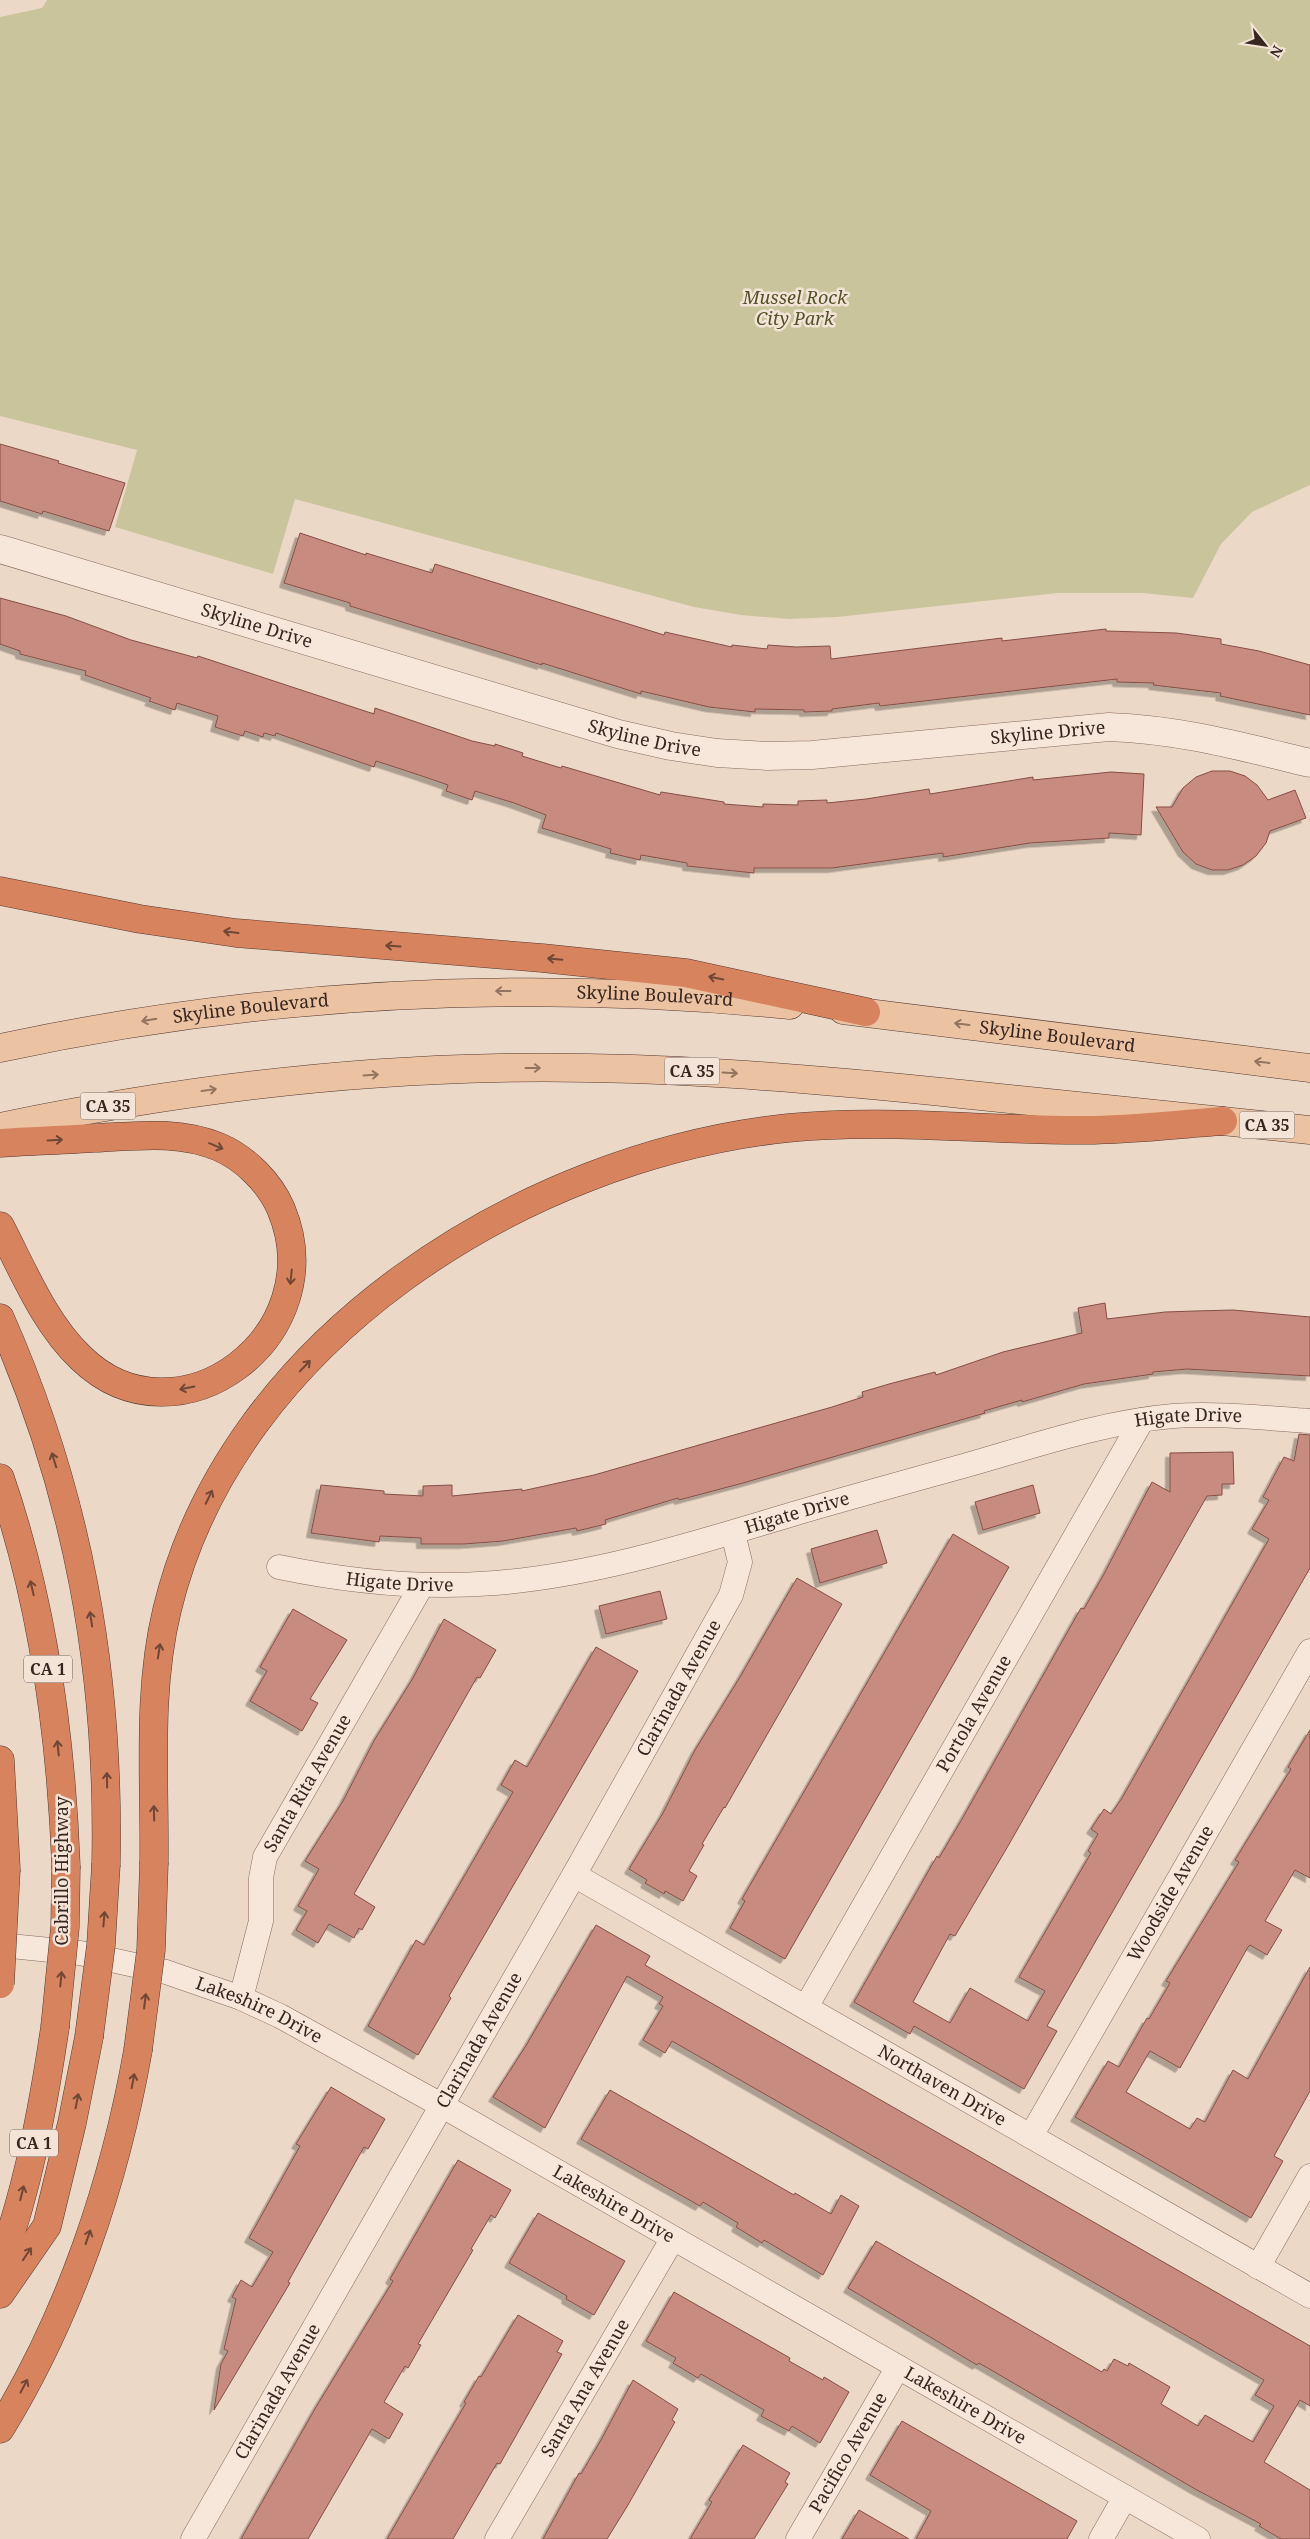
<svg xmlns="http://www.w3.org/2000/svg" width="1310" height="2539" viewBox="0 0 1310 2539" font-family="'Noto Serif',serif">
  <defs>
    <filter id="shadow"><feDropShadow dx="-4.5" dy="4.5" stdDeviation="0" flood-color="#0004"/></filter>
  </defs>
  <rect width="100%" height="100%" fill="#ecd8c7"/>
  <!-- green -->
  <polygon fill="#cac49c" points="47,0 1310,0 1310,485 1252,512 1221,544 1193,598 1142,593 1058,593 837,617 789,619 741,615 694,607 295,499 273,574 115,527 137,450 0,416 0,17 42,8"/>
  <!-- building -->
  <g fill="#c88b7f" stroke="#854e45" filter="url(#shadow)">
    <polygon points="0,444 59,461 58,463 125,483 109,531 43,511 42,514 0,501"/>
    <polygon points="300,533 366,555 366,553 432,573 435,564 664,635 665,632 732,647 732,645 767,649 768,645 796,647 830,646 831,659 1002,638 1002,641 1106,629 1106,631 1176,633 1221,639 1221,644 1259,651 1310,665 1310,715 1220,696 1221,693 1153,685 1154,683 1117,682 1117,679 880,706 879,703 832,709 832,711 804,712 804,710 755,709 755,712 709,707 641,691 641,694 542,663 542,665 350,606 350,603 284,583"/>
    <polygon points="0,598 66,616 131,640 197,658 198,656 374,714 375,708 472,741 495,746 495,744 523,753 522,756 561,768 562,766 660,795 661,792 724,802 724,804 763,807 763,804 798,805 798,801 827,800 827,803 866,799 929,789 930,794 1033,777 1033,780 1111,772 1144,774 1141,835 1109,833 1109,838 1030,843 943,857 943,853 832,868 754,868 754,873 687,866 687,863 641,855 640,860 610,853 611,849 542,828 546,815 514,803 475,791 472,800 446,791 448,785 416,774 376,761 374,767 276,733 275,736 264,733 263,737 245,731 243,736 215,727 218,716 177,703 175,710 149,701 151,698 85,675 86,671 20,654 20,651 0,644"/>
    <polygon points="1212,771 1230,771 1245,776 1257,785 1268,800 1295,790 1306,818 1270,831 1266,843 1256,856 1243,865 1228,870 1212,870 1196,864 1183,852 1156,807 1172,807 1183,788 1196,777"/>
    <polygon points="1105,1303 1107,1319 1165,1312 1195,1311 1233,1310 1310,1317 1310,1376 1187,1369 1153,1372 1153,1374 1084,1384 1022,1402 1022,1400 984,1411 985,1413 743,1483 679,1500 678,1498 605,1520 606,1524 577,1531 576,1528 503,1541 464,1544 421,1544 421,1538 380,1536 379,1542 311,1533 321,1485 384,1491 384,1494 423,1496 423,1486 452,1485 452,1496 522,1489 522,1491 594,1475 832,1407 863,1397 862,1392 889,1384 935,1372 936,1375 1003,1352 1082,1333 1078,1308"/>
    <polygon points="1299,1434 1310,1435 1310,1568 1047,2026 1057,2031 1024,2089 914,2026 910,2034 854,2002 937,1856 939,1858 962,1819 1081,1608 1084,1609 1104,1574 1152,1482 1170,1492 1170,1453 1233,1452 1234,1484 1222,1484 1222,1495 1207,1496 1008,1846 955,1936 950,1934 913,2002 950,2023 970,1988 1028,2021 1045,1991 1019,1977 1091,1853 1088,1851 1098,1834 1091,1829 1104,1809 1111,1814 1122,1798 1269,1539 1252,1529 1269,1500 1263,1497 1284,1457 1294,1461"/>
    <polygon points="1033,1485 1040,1513 983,1530 975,1502"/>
    <polygon points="877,1530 887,1563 820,1583 811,1549"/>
    <polygon points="953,1534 1009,1567 785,1959 730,1928 745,1901 742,1899"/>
    <polygon points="797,1578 842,1604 725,1808 724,1807 702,1844 704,1845 689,1871 697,1876 683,1901 665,1891 664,1894 645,1883 647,1880 629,1869 663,1813 695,1750 740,1677"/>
    <polygon points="660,1591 667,1619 606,1634 599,1606"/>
    <polygon points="293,1609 347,1640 310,1699 318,1703 302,1731 250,1701 267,1671 260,1667"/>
    <polygon points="444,1619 496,1650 480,1678 477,1677 354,1894 375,1907 362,1930 359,1928 354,1938 329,1924 318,1943 296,1930 307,1911 298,1906 319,1869 305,1861 343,1801 375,1739 413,1678"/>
    <polygon points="596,1647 638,1671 449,1996 451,1998 418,2055 368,2026 416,1940 424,1945 440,1918 513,1792 501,1785 515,1760 527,1767"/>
    <polygon points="1310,1730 1310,1878 1295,1870 1265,1921 1282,1930 1267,1955 1250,1945 1248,1947 1180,2068 1150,2051 1126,2092 1190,2129 1197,2118 1205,2122 1233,2070 1248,2079 1310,1967 1310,2091 1274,2156 1283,2161 1251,2218 1075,2117 1108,2061 1119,2067 1147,2018 1149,2019 1170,1983 1166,1981 1239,1862 1235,1860 1291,1769 1288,1767"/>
    <polygon points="596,1925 650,1956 645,1965 1310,2346 1310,2406 1300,2400 1264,2462 1310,2490 1310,2539 1281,2539 1259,2526 1261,2524 1195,2489 979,2363 977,2365 848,2288 876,2241 1102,2372 1104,2369 1107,2371 1114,2359 1128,2366 1129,2363 1170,2387 1161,2404 1198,2426 1205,2415 1253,2442 1274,2406 1255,2395 1264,2380 672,2041 665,2053 643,2040 663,2006 659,2004 663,1997 627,1976 545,2128 493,2097 527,2044"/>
    <polygon points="331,2087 385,2119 368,2149 364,2147 288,2282 290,2283 214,2410 221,2364 228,2351 224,2349 236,2299 232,2297 241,2280 252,2287 273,2252 249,2238 300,2146 296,2144"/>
    <polygon points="610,2090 794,2195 795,2193 831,2214 841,2195 859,2206 823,2275 764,2240 762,2243 736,2227 738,2223 703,2202 700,2206 581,2139"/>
    <polygon points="458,2160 511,2190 495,2218 491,2215 471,2249 473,2250 418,2344 421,2345 408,2368 405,2366 384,2402 403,2414 389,2439 372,2429 308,2539 241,2539 316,2407 393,2281 390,2279"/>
    <polygon points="538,2213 625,2261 594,2315 566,2299 567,2296 509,2263"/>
    <polygon points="674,2292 790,2358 789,2361 823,2380 824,2377 849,2392 820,2443 792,2426 789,2431 761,2416 764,2410 701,2374 698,2378 673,2363 676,2358 646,2341"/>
    <polygon points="518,2315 563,2341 557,2352 562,2354 500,2464 497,2463 453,2539 387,2539 466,2403 464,2402 479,2376 481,2377"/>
    <polygon points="633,2380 678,2409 672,2420 675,2422 628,2505 607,2539 543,2539 579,2473 581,2474 601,2440"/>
    <polygon points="902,2421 1077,2521 1067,2539 916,2539 931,2511 870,2475"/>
    <polygon points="743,2445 790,2473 785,2482 788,2484 754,2539 690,2539 712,2502 709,2500"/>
    <polygon points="859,2510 909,2539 842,2539"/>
  </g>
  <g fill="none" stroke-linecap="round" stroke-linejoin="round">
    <defs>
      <g id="minor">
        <path id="s1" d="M279,1567c72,15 143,22 216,16 102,-8 201,-40 298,-69 58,-17 116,-33 174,-49 67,-19 136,-43 206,-49 45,-3 91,2 137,5"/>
        <path id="s2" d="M574,1875l736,421"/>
        <path id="s3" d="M0,1945l80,8 86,19 75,26 39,18 161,89 757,434"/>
        <path id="s4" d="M241,1998l20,-77v-43l4,-21 157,-272"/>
        <path id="s5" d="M806,2007l336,-587"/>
        <path id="s6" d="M1031,2136l279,-485"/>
        <polyline points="1258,2267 1310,2176"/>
        <path id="s7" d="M193,2539l381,-664 157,-280 9,-33 -7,-29"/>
        <path id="s8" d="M497,2539l176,-301"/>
        <path id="s9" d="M798,2539l100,-172"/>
        <polyline points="1101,2539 1125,2497"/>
      </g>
      <g id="tertiary">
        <path id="s10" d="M0,549l618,185 53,12 46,7 50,3 45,-1 297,-28c74,3 130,19 201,36"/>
      </g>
      <g id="primary">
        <path id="s11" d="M843,1010l467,58"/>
        <path id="s12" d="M0,1048c262,-56 523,-69 790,-43"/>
        <path d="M0,1127c164,-34 331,-56 499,-59 155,-3 308,10 462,26 116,12 233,24 349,36"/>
      </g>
      <g id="motorway">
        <polyline points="0,891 140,919 236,933 542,958 686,973 866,1012"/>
        <path d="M0,1143c31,-2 63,-3 94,-5 42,-2 85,-8 125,9 26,11 51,36 62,62 53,126 -103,243 -200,149 -37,-35 -58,-88 -81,-132"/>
        <path d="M0,1318c78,176 110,355 106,546"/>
        <path d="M0,1478c43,125 61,256 66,388"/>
        <polyline points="0,1760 6,1869"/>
        <path d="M154,1862c1,-84 -7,-170 13,-252 65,-271 357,-454 621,-482 99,-10 199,3 298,2 46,0 92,-6 137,-9"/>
        <path d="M0,2265c28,-77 43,-157 55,-238"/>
        <polyline points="0,2294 47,2226 72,2123 89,2037"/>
        <path d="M0,2429c70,-114 115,-248 138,-379"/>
      </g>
    </defs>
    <!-- minor casing -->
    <use href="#minor" stroke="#87695e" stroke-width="25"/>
    <!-- tertiary casing -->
    <use href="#tertiary" stroke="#87695e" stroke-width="29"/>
    <!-- primary casing -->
    <use href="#primary" stroke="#553931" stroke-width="29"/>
    <!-- motorway casing -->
    <use href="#motorway" stroke="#553931" stroke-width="29"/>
    <!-- minor -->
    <use href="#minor" stroke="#f7e7da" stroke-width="24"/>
    <!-- tertiary -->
    <use href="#tertiary" stroke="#f7e7da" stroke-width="28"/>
    <!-- primary -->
    <use href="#primary" stroke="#ecc3a2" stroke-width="28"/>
    <!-- motorway -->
    <use href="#motorway" stroke="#d6835e" stroke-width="28"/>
    <defs>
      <g id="motorway-bridge">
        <polyline points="0,1984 6,1869"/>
        <polyline points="55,2027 65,1927 66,1866"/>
        <polyline points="89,2037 101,1945 106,1864"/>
        <polyline points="138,2050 151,1950 154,1862"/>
      </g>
    </defs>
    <!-- motorway-bridge casing -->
    <use href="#motorway-bridge" stroke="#553931" stroke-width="29" stroke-linecap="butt"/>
    <!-- motorway-bridge -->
    <use href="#motorway-bridge" stroke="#d6835e" stroke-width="28"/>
  </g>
  <!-- one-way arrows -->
  <defs><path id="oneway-shaft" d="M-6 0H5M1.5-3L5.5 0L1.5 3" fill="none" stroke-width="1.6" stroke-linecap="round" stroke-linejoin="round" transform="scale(1.25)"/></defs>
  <g stroke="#6f4736">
    <use href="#oneway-shaft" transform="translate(231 932) rotate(-173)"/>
    <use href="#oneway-shaft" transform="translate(393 946) rotate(-176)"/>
    <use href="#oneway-shaft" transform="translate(555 959) rotate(-175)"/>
    <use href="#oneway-shaft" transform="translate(716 978) rotate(-169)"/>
    <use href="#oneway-shaft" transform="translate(55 1140) rotate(-3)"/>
    <use href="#oneway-shaft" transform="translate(216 1146) rotate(22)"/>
    <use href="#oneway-shaft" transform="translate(291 1277) rotate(96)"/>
    <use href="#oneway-shaft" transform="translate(305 1366) rotate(-46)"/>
    <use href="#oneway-shaft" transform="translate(187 1388) rotate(169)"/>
    <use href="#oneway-shaft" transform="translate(54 1460) rotate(-107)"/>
    <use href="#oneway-shaft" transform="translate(209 1497) rotate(-64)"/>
    <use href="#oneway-shaft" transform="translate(32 1588) rotate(-103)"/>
    <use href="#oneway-shaft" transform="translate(91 1619) rotate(-99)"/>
    <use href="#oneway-shaft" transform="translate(159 1651) rotate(-81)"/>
    <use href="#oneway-shaft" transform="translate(58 1748) rotate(-96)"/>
    <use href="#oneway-shaft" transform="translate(107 1780) rotate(-91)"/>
    <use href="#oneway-shaft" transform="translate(154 1813) rotate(-91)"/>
    <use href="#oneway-shaft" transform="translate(104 1919) rotate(-85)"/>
    <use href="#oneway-shaft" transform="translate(61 1979) rotate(-84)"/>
    <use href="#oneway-shaft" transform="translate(145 2001) rotate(-83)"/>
    <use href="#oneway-shaft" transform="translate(133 2081) rotate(-79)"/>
    <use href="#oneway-shaft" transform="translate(77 2101) rotate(-79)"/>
    <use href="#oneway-shaft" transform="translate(22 2193) rotate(-76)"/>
    <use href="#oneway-shaft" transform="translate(88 2237) rotate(-71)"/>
    <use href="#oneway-shaft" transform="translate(27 2254) rotate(-56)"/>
    <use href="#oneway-shaft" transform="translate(24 2386) rotate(-62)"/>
  </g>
  <g stroke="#927461">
    <use href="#oneway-shaft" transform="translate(503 991) rotate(180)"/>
    <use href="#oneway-shaft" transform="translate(149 1020) rotate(170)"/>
    <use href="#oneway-shaft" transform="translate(962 1024) rotate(-173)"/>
    <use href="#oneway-shaft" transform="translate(1262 1062) rotate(-173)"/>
    <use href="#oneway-shaft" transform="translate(533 1068)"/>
    <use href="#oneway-shaft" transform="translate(730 1073) rotate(3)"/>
    <use href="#oneway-shaft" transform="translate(371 1075) rotate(-4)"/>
    <use href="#oneway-shaft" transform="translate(209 1090) rotate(-8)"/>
  </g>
  <g text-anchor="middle" stroke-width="5" stroke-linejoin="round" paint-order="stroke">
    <!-- shield labels -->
    <g fill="#f4e4d7" stroke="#705f57" stroke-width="1">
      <rect x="664.5" y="1057.5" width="55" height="27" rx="4"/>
      <rect x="80.5" y="1092.5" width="55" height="27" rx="4"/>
      <rect x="1239.5" y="1111.5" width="55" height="27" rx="4"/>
      <rect x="24" y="1655.5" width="48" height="27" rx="4"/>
      <rect x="10" y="2129.5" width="48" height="27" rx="4"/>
    </g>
    <g font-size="16" font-weight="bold" fill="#382620">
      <text x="692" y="1077">CA 35</text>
      <text x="108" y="1112">CA 35</text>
      <text x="1267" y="1131">CA 35</text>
      <text x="48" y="1675">CA 1</text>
      <text x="34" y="2149">CA 1</text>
    </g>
    <!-- park labels -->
    <g font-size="18" font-style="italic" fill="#535328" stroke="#f4e4d7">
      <text x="795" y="304">Mussel Rock<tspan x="795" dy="21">City Park</tspan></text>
    </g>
    <!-- street labels -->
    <g font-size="18" fill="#382620" stroke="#f4e4d7">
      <text dy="6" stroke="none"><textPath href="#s10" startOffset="268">Skyline Drive</textPath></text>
      <text dy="6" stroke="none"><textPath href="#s10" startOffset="1078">Skyline Drive</textPath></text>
      <text dy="6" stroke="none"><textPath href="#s10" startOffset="672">Skyline Drive</textPath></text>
      <text dy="6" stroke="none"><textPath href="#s12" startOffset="659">Skyline Boulevard</textPath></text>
      <text dy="6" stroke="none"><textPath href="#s12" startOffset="254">Skyline Boulevard</textPath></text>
      <text dy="6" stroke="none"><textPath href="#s11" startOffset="216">Skyline Boulevard</textPath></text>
      <text dy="6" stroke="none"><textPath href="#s1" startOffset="932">Higate Drive</textPath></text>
      <text dy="6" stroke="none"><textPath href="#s1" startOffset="528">Higate Drive</textPath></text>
      <text dy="6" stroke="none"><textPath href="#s1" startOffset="122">Higate Drive</textPath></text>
      <text dy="6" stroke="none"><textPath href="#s7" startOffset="980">Clarinada Avenue</textPath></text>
      <text dy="6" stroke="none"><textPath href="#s5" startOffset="338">Portola Avenue</textPath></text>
      <text dy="6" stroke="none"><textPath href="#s4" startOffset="229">Santa Rita Avenue</textPath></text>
      <text transform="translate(62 1871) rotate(-90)" y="6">Cabrillo Highway</text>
      <text dy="6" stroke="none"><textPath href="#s6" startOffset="280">Woodside Avenue</textPath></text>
      <text dy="6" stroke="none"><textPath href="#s3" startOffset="269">Lakeshire Drive</textPath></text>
      <text dy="6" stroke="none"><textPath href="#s7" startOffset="575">Clarinada Avenue</textPath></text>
      <text dy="6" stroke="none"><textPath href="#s2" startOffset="424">Northaven Drive</textPath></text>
      <text dy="6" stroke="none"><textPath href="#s3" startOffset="674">Lakeshire Drive</textPath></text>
      <text dy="6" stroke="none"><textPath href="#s8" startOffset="175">Santa Ana Avenue</textPath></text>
      <text dy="6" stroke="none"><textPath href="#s7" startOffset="170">Clarinada Avenue</textPath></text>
      <text dy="6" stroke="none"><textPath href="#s3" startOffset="1079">Lakeshire Drive</textPath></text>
      <text dy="6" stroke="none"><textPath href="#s9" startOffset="100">Pacifico Avenue</textPath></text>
    </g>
  </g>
  <!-- north arrow -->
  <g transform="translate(1265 45) rotate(120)" stroke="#f4e4d7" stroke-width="4" paint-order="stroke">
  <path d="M0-4L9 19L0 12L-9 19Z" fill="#382620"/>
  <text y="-8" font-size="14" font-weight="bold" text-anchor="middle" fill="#382620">N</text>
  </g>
</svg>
